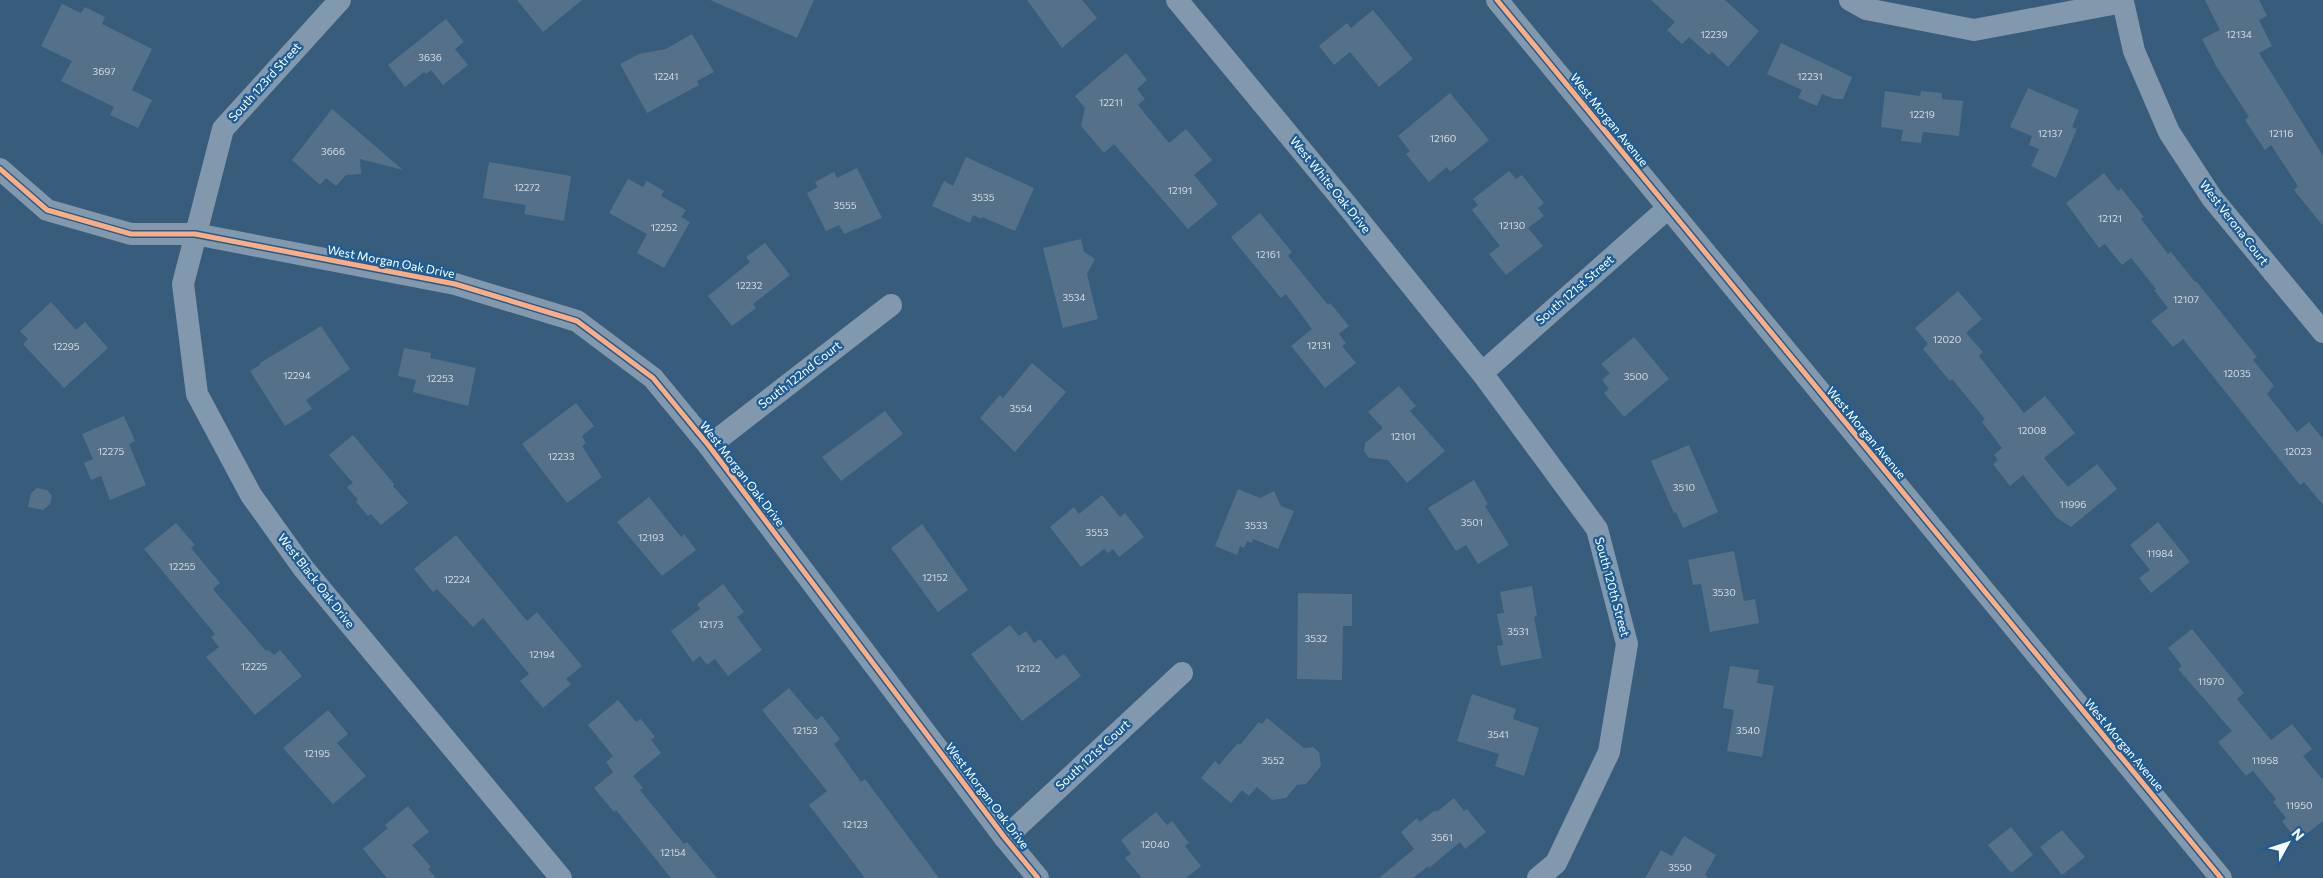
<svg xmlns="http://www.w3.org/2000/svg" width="2323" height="878" viewBox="0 0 2323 878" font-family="Commissioner,sans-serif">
  <rect width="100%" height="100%" fill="#385c7b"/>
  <!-- building -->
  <g fill="#55718a">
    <polygon points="517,0 582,0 543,32"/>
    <polygon points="710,0 814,0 797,38"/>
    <polygon points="1027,0 1082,0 1097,18 1062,48"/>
    <polygon points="1651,0 1725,0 1759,31 1728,67 1712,52 1709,55 1689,37 1682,44 1667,30 1675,22"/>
    <polygon points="2205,0 2259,0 2267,16 2259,20 2272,46 2259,53 2323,156 2323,226 2294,190 2298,186 2271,145 2265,150 2245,120 2249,117 2216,66 2202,39 2220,30"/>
    <polygon points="62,4 81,13 85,7 105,17 102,24 152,49 132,90 152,100 138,128 110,115 114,107 61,81 72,61 41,46"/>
    <polygon points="1373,10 1413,59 1379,87 1350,52 1334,65 1319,46 1347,23 1351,28"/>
    <polygon points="446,19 464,42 455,49 468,65 443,85 431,70 426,74 424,72 405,87 388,65"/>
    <polygon points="692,34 714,72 697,81 699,85 647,113 620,64 639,54 666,49"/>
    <polygon points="1781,43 1852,77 1843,99 1835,99 1822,94 1817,106 1798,98 1802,90 1767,74"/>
    <polygon points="1126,53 1147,80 1137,89 1145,99 1138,105 1169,143 1186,129 1212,160 1194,175 1218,204 1188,229 1114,144 1104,153 1081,126 1085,108 1075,96"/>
    <polygon points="2028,88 2079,110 2072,127 2077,129 2056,178 2031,166 2039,149 2029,145 2032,136 2010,127"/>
    <polygon points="1885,91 1920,96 1921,91 1942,93 1942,99 1963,101 1959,136 1923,132 1921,143 1901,141 1903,130 1881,127"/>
    <polygon points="1450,93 1489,140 1450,172 1447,167 1429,182 1406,154 1410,151 1398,136"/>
    <polygon points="332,109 403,170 360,159 361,174 346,175 336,186 326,178 320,185 292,160"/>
    <polygon points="966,157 1034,188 1015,231 982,217 981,219 973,215 970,223 932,206 944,181 953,186"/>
    <polygon points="489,162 571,176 564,221 524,214 526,205 483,198"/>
    <polygon points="857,168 882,218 844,234 839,225 826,231 807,193 818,187 815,182 834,172 837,178"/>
    <polygon points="1509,171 1516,179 1522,175 1544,203 1538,208 1544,216 1528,228 1543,246 1506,275 1489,254 1500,246 1472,210 1478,205 1473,199"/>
    <polygon points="2104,173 2118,191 2121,188 2144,217 2141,219 2168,254 2171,252 2195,282 2196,281 2257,357 2253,360 2274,386 2267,394 2297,432 2309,422 2323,439 2323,505 2304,482 2300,485 2183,339 2173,347 2151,321 2168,308 2154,290 2156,289 2131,258 2122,265 2105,244 2099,248 2066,203"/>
    <polygon points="628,179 643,187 647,181 664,191 661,196 686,210 681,217 690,222 664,268 637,253 647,234 609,213"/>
    <polygon points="1260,213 1292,252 1288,256 1328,305 1330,303 1349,326 1339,334 1346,343 1342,346 1356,363 1325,388 1291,346 1312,329 1286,294 1281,298 1231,237"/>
    <polygon points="1081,239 1084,252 1095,259 1087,274 1098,319 1063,328 1043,248"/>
    <polygon points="765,243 790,275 753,304 756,308 732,326 708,296 750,262 746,257"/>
    <polygon points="1958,291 1982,319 1966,333 1983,352 1979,356 2024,413 2045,396 2075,433 2044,458 2068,487 2097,464 2117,489 2071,527 2057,518 2023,475 2010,486 1993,464 1998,460 1994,455 2002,448 1982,422 1985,419 1952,379 1950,381 1923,349 1928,344 1915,328"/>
    <polygon points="51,302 76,330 85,322 108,348 64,388 23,344 28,339 20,331"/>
    <polygon points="321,326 350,369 306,400 312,409 285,426 250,371 261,364 260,363"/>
    <polygon points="1634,337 1669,379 1624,417 1604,393 1609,389 1602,380 1610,373 1601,364"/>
    <polygon points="404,348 431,353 430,358 476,368 468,406 413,392 416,380 398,376"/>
    <polygon points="1032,363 1066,392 1015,452 980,418 1000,395 1003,398"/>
    <polygon points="1399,386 1416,406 1410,411 1445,451 1407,483 1388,460 1369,458 1364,451 1365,443 1383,428 1368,412"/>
    <polygon points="576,403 594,426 582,436 586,443 582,446 602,477 567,503 522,444"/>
    <polygon points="885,411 903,434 841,481 822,457"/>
    <polygon points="124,416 135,441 129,444 146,485 110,500 101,476 91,480 84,463 93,459 82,434"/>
    <polygon points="353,435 394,484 393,486 408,503 381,525 371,514 368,516 356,502 358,500 347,487 353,483 329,455"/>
    <polygon points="1689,445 1718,512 1683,528 1676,512 1674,513 1651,461"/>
    <polygon points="1474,480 1488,504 1485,506 1509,545 1478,564 1466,545 1456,551 1428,508"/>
    <polygon points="37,488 47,490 52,496 50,504 43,510 28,507 31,493"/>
    <polygon points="1238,489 1260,498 1274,491 1281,506 1294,511 1278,549 1253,539 1252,543 1247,541 1244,548 1240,546 1237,555 1215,546"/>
    <polygon points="1102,495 1120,517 1125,513 1144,537 1119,557 1113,549 1108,553 1104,549 1081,567 1050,527 1074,507 1079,514"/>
    <polygon points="649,497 681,537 684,534 696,550 662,576 617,522"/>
    <polygon points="2158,522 2190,562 2151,593 2139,578 2150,570 2130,545"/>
    <polygon points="176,523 195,545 191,548 220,583 213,589 266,651 268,650 274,655 280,650 302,676 255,715 206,657 219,647 211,637 215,634 144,549"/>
    <polygon points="922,524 968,590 938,612 891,548"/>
    <polygon points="456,535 527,621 537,612 582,666 566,679 571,684 543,708 520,681 529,674 483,618 473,627 437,589 433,592 414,569"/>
    <polygon points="1734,551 1744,601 1755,599 1759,623 1710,632 1701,584 1693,585 1688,560"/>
    <polygon points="723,584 744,612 737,617 762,650 728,676 715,659 707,665 700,656 693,662 671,631 700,609 697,604"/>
    <polygon points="1532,586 1537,616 1534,617 1542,658 1501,666 1497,646 1503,645 1497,614 1504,613 1500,592"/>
    <polygon points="1298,593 1352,594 1352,626 1343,626 1342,680 1297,679"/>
    <polygon points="1010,625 1019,636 1026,631 1034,643 1040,639 1056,659 1064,654 1081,676 1022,721 971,654"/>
    <polygon points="2192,629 2244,693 2237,699 2271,740 2292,724 2312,749 2303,756 2323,780 2323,821 2297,841 2282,821 2286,818 2273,802 2276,799 2253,771 2246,776 2218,742 2232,731 2178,669 2182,666 2168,648"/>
    <polygon points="1730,666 1759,670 1757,683 1774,686 1762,757 1727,751 1734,710 1723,708"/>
    <polygon points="789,688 816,720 822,716 840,739 834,744 861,782 865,779 939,878 865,878 809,805 827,791 762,710"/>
    <polygon points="1472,694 1516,709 1513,719 1539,728 1524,776 1495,766 1499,754 1457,741"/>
    <polygon points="618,700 636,722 641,719 655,737 651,740 661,753 633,776 643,788 640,790 684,844 687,842 717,878 671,878 616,810 614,812 594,788 613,772 606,762 613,756 588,725"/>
    <polygon points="328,710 348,734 337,743 366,776 333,804 283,748"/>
    <polygon points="1267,718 1304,748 1313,747 1319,752 1321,766 1306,784 1297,785 1286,798 1272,800 1257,787 1249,796 1242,790 1231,803 1201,778 1215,761 1219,765 1238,743 1240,745 1259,722 1262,724"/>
    <polygon points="1454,798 1464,811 1467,809 1486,832 1465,849 1460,842 1429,868 1428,866 1413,878 1379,878 1414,849 1401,832 1417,818 1420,822 1434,811 1438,811"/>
    <polygon points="408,806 429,832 412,845 431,867 428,869 436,878 387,878 363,849 388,828 385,825"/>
    <polygon points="1156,812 1167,825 1172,821 1189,843 1185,846 1201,866 1186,878 1142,878 1125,858 1131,854 1121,840"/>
    <polygon points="2011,827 2033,855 2011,873 1988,845"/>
    <polygon points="2062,830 2085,857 2062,875 2040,847"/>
    <polygon points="1684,836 1716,855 1705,875 1709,878 1645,878 1661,850 1672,856"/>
  </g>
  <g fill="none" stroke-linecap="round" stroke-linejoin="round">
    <!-- minor -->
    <g stroke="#8298ad" stroke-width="22">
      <polyline points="340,0 223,129 183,284 197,394 251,495 304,569 561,878"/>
      <polyline points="1177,0 1350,209 1482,373 1597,529 1627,644 1609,752 1556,863 1538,878"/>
      <polyline points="1497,0 2221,878"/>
      <polyline points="1850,0 1866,9 1974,30 2123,2 2134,51 2169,132 2212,198 2323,332"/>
      <polyline points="0,169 47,210 131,234 195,234 455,284 577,321 653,378 709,446 1005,838 1038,878"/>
      <polyline points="1482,373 1668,208"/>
      <polyline points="709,446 891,305"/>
      <polyline points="1005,838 1182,673"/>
    </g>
    <defs>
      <g id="cycleway">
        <polyline points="1497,0 2221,878"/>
        <polyline points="0,169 47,210 131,234 195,234 455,284 577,321 653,378 709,446 1005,838 1038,878"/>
      </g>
    </defs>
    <!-- cycleway casing -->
    <use href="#cycleway" stroke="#1c5d97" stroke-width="8"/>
    <!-- cycleway -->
    <use href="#cycleway" stroke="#ffac80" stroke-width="5"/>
  </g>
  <g text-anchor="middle" stroke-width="4.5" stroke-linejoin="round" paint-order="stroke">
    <!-- number labels -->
    <g font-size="10" fill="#d4dce2">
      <text x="1714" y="38">12239</text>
      <text x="2239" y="38">12134</text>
      <text x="430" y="61">3636</text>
      <text x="104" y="75">3697</text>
      <text x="666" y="80">12241</text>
      <text x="1810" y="80">12231</text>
      <text x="1111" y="106">12211</text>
      <text x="1922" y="118">12219</text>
      <text x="2050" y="137">12137</text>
      <text x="2281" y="137">12116</text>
      <text x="1443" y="142">12160</text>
      <text x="333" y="155">3666</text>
      <text x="527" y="191">12272</text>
      <text x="1180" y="194">12191</text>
      <text x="983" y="201">3535</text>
      <text x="845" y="209">3555</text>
      <text x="2110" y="222">12121</text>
      <text x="1512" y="229">12130</text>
      <text x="664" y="231">12252</text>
      <text x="1268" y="258">12161</text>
      <text x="749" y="289">12232</text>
      <text x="1074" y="301">3534</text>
      <text x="2186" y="303">12107</text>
      <text x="1947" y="343">12020</text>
      <text x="1319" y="349">12131</text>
      <text x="66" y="350">12295</text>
      <text x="2237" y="377">12035</text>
      <text x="297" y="379">12294</text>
      <text x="1636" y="380">3500</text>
      <text x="440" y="382">12253</text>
      <text x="1021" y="412">3554</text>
      <text x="2032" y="434">12008</text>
      <text x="1403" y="440">12101</text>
      <text x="111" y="455">12275</text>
      <text x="2298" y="455">12023</text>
      <text x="561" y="460">12233</text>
      <text x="1684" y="491">3510</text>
      <text x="2073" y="508">11996</text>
      <text x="1472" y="526">3501</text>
      <text x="1256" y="529">3533</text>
      <text x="1097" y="536">3553</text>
      <text x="651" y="541">12193</text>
      <text x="2160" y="557">11984</text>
      <text x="182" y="570">12255</text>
      <text x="935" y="581">12152</text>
      <text x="457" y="583">12224</text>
      <text x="1724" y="596">3530</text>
      <text x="711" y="628">12173</text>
      <text x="1518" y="635">3531</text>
      <text x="1316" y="642">3532</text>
      <text x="542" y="658">12194</text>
      <text x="254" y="670">12225</text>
      <text x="1028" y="672">12122</text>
      <text x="2211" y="685">11970</text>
      <text x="805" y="734">12153</text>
      <text x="1748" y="734">3540</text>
      <text x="1498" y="738">3541</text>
      <text x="317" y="757">12195</text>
      <text x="1273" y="764">3552</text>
      <text x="2265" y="764">11958</text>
      <text x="2299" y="809">11950</text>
      <text x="855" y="828">12123</text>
      <text x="1442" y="841">3561</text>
      <text x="1155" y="848">12040</text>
      <text x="673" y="856">12154</text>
      <text x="1680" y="871">3550</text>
    </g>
    <!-- street labels -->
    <g font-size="12" fill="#fff" stroke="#1c5d97">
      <text transform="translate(265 82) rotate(-48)" y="4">South 123rd Street</text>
      <text transform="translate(1609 120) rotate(51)" y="4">West Morgan Avenue</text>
      <text transform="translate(1330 185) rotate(51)" y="4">West White Oak Drive</text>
      <text transform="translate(2234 223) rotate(52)" y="4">West Verona Court</text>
      <text transform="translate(391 262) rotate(11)" y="4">West Morgan Oak Drive</text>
      <text transform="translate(1575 290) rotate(-41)" y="4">South 121st Street</text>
      <text transform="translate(800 375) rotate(-38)" y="4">South 122nd Court</text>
      <text transform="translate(1866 433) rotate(50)" y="4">West Morgan Avenue</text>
      <text transform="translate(742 474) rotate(52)" y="4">West Morgan Oak Drive</text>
      <text transform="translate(316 581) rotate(52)" y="4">West Black Oak Drive</text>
      <text transform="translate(1612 587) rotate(75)" y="4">South 120th Street</text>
      <text transform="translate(2124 745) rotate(50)" y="4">West Morgan Avenue</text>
      <text transform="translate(1093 755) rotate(-43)" y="4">South 121st Court</text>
      <text transform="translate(987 796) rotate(53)" y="4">West Morgan Oak Drive</text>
    </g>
  </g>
  <!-- north arrow -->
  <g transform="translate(2288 843) rotate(50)" stroke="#1c5d97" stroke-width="4" paint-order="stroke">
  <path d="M0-4L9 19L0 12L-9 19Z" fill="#ffffff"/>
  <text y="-8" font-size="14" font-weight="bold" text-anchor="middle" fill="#ffffff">N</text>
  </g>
</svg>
